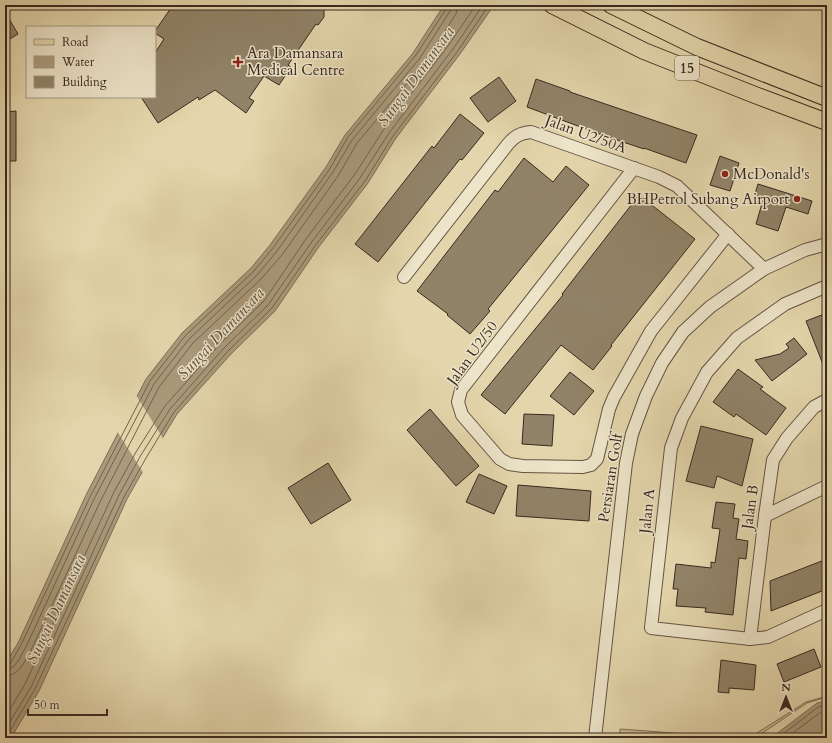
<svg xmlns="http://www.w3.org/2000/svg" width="832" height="743" viewBox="0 0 832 743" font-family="Cardo,serif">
  <rect width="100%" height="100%" fill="#e4d6ac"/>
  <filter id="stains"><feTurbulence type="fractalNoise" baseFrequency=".005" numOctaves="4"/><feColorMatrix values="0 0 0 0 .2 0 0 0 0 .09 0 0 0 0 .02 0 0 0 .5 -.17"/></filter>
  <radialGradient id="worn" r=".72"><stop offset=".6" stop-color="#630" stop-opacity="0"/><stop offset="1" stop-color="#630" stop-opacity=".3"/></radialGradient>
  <!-- green -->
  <g fill="#c7b994" stroke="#80715a">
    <polygon points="827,696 827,697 807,703 755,738 749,738 806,702"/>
    <polygon points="620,729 741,738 683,738 626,734 625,738 620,738"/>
  </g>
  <!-- water -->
  <g fill="#aa9b7c" stroke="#7c6d57">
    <polygon points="444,5 494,5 460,54 396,138 368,183 318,248 275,311 231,354 177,414 149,460 127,499 39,691 11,738 5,738 5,664 18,643 86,495 146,379 182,333 251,268 270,245 326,167 345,135 413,53"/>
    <polygon points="827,701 827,738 771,738 817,703"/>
  </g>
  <!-- pier -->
  <polygon fill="#e4d6ac" points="136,395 164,440 144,474 117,431"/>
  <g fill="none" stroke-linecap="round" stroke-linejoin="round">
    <!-- shore -->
    <g stroke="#71624e" stroke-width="1">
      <polyline points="5,665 10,664 21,645 90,497 150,381 185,336 254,271 273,248 329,170 348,137 416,55 446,9 447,5"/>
      <path d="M5,670c11,0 16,-15 21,-23l68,-148 60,-115 35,-45 68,-64 20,-24 56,-79 19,-32 68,-82 30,-47 2,-6"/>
      <path d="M5,676c14,0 20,-15 26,-26l69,-148 59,-115 34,-44 68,-64 21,-24 56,-79 19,-33 68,-81 31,-48 2,-9"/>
      <polyline points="5,718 25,684 114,492 136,452 165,406 220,344 264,301 306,239 355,174 384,129 448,46 476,5"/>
      <polyline points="5,730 31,687 119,495 141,455 170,409 224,348 268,305 311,243 360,178 389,133 453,49 483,5"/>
      <polyline points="8,738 8,734 35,689 124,497 146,458 174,412 228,351 272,308 315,246 365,181 393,136 457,52 489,5"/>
      <polyline points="778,738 818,707 827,705"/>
      <polyline points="786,738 821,712 827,710"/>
    </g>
  </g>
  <!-- building -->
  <g fill="#918368" stroke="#38291f">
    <polygon points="173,5 322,5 324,8 324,17 318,25 316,24 288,65 291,67 279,85 264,76 249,98 254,101 246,113 215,90 199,100 198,97 158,123 141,97 155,97 155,53 164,39 155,33 155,31"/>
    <polygon points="5,12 18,34 5,42"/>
    <polygon points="499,77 516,101 488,122 470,98"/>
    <polygon points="536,79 570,91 570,92 697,135 686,163 644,148 644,149 602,135 527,107"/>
    <polygon points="16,111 16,161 5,161 5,112"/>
    <polygon points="460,114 484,133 462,160 460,159 378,262 355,244 432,146 434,148"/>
    <polygon points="720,156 739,163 730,191 710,185"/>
    <polygon points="524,158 553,182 566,166 589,185 488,309 490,311 470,334 447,315 448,314 417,291 495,190 498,192"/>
    <polygon points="758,184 812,201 808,214 786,207 778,231 756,224 763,200 754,197"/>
    <polygon points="639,195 695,239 611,345 612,346 593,370 561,345 505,414 481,395 563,295 562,294"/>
    <polygon points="827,313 827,372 826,372 806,321"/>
    <polygon points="794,338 807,354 772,381 755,360 780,354 789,348 786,344"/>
    <polygon points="738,369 763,387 760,389 786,408 766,435 736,414 734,417 713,402"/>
    <polygon points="570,372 594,391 574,415 550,396"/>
    <polygon points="430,409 479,466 456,486 407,430"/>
    <polygon points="524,414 554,415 552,446 522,444"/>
    <polygon points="701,426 753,439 742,486 717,476 714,488 686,481"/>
    <polygon points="328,463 351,500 311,524 288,488"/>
    <polygon points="479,474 507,486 494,514 466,502"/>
    <polygon points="518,485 591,491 589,521 516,516"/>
    <polygon points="716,502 735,504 733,518 739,519 736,539 748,541 746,559 739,558 733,615 705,612 706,608 676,606 678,589 673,589 676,564 711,568 711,562 715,563 720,529 712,528"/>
    <polygon points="827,559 827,589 771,611 770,581"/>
    <polygon points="814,649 821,667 784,682 777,664"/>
    <polygon points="721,660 756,665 754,690 729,688 729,693 718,692"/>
  </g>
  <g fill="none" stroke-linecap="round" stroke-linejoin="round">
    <defs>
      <g id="minor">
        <polyline points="634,168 461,390 458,402 462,415 500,459 509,464 523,466 583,467 591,465 597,459 609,409 614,397 651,331 728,234"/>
        <path d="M404,277l104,-133c7,-8 12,-11 23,-12l128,45 18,9 87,83"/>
        <polyline points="827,286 785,304 737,338 707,372 682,418 671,448 651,628 750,639 768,637 827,610"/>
        <polyline points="765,516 827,486"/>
        <polyline points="750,639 765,516 773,460 787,438 814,407 827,400"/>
        <polyline points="595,738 626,463 632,434 646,396 662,363 683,332 710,307 764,269 805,250 827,244"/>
      </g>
      <g id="major">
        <polyline points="552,5 644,51 755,95 827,122"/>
        <polyline points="611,5 697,47 827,98"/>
      </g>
    </defs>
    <!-- minor casing -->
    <use href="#minor" stroke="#635442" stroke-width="14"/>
    <!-- major casing -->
    <use href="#major" stroke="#38291f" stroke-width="18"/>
    <!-- minor -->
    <use href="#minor" stroke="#ede4c9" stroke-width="12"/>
    <!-- major -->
    <use href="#major" stroke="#e4d6ac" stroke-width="16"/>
  </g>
  <!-- markers -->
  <g fill="#8f2418" stroke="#ede4c9" stroke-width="1.5">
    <path d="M236 56h4v4h4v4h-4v4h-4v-4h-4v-4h4z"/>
    <circle cx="725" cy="174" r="4"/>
    <circle cx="797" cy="199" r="4"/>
  </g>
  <g text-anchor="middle" stroke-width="3" stroke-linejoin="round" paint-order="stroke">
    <!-- shield labels -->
    <rect fill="#ede4c9" stroke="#6e6152" stroke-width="1" x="675" y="56" width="24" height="24" rx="3"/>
    <g font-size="14" font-weight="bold" fill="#38291f">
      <text x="687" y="73">15</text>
    </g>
    <!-- poi labels -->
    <g font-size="15" fill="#38291f" stroke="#ede4c9" text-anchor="start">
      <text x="247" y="58">Ara Damansara<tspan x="247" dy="17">Medical Centre</tspan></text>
      <text x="733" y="179">McDonald's</text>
      <text x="789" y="204" text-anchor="end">BHPetrol Subang Airport</text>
    </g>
    <!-- street labels -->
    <g font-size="15" fill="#38291f" stroke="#ede4c9">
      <text transform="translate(586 134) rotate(20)" y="5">Jalan U2/50A</text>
      <text transform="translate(472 353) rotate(-54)" y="5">Jalan U2/50</text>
      <text transform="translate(610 478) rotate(-81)" y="5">Persiaran Golf</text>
      <text transform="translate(750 507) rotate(-82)" y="5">Jalan B</text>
      <text transform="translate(647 511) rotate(-84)" y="5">Jalan A</text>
    </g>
    <!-- water labels -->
    <g font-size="16" font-style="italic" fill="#5a4b3b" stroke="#ede4c9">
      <text transform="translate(415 76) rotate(-54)" y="6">Sungai Damansara</text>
      <text transform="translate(220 333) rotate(-47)" y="6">Sungai Damansara</text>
      <text transform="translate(55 609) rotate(-65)" y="6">Sungai Damansara</text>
    </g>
  </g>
  <!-- margin -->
  <rect width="832" height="743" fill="none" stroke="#e4d6ac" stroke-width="20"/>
  <rect x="6" y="6" width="820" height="731" fill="none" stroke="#38291f" stroke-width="2"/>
  <rect x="10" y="10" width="812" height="723" fill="none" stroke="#38291f"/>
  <!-- legend -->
  <rect x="26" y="26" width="130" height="72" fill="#ede4c9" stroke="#a59985"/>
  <rect x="34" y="39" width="20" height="6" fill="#e4d6ac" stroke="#a59985"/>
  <text x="62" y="46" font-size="12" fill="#38291f">Road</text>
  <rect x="34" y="56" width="20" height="12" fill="#aa9b7c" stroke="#a59985"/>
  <text x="62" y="66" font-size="12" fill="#38291f">Water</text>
  <rect x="34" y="76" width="20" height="12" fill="#918368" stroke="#a59985"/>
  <text x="62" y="86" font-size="12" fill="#38291f">Building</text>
  <!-- north arrow -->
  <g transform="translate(786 697)" stroke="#ede4c9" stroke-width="3" paint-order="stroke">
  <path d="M0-3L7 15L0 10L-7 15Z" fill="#38291f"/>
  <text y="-6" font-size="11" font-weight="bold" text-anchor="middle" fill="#38291f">N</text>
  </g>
  <!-- scale -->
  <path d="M28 709v6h79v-6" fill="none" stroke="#38291f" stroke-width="2"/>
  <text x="34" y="709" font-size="12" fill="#38291f" stroke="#ede4c9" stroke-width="3" paint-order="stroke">50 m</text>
  <rect width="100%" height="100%" filter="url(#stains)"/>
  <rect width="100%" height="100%" fill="url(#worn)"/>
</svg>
